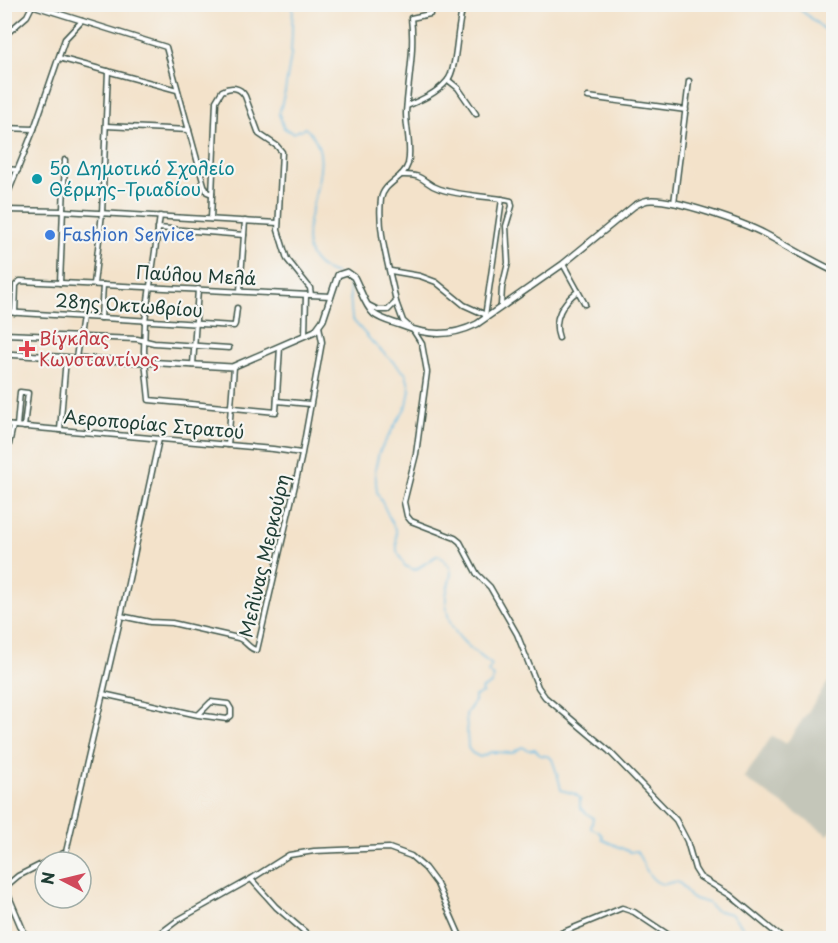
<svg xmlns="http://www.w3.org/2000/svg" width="838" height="943" viewBox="0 0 838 943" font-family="'Playpen Sans',sans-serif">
  <rect width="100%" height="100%" fill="#f6f6f2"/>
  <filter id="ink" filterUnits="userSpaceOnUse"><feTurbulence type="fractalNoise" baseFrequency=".0167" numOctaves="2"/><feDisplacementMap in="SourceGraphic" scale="12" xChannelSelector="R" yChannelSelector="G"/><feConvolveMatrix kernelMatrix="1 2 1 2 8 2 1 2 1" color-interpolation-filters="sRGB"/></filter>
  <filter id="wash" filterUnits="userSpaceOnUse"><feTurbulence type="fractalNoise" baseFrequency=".008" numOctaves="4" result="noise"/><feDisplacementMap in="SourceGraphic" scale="24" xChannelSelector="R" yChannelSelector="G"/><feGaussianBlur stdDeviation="1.35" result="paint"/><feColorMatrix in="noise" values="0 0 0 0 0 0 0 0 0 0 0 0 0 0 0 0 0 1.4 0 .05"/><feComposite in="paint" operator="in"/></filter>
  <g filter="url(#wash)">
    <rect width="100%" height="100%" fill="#f3e2ca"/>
    <!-- industrial -->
    <polygon fill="#c4c6b9" points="833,675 834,828 828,835 744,778 772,736 786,744"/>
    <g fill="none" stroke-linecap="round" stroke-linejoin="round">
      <!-- stream -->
      <g stroke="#66bae2" stroke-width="1.5">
        <path d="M293,4l-2,51 -6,36 -6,23 5,14 9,5 12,-5c49,37 -40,125 31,146"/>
        <polyline points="793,4 834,37"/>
        <path d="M344,278l5,6 3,35 21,24 33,31 4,16 -3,15 -28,47 -4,18 2,22 19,39 1,20 8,15 10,4 23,-15c21,16 11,20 8,41 -1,7 2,22 5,28 8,18 26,29 41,41l-4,7 6,5 -3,7 -10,6 2,3 -8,3v5l-9,13 2,34 4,5 8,4 11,-5 21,1 10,-6 7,3 6,-1 5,6 7,1 5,3c4,12 7,18 9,31l14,4 5,4v10l13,10 -2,10 8,4 4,5 -2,2 29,13 7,-1c5,10 13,33 27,33 6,0 8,-4 15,-1 6,3 7,11 12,15l17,5 7,7 16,4 12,13v3l17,8"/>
      </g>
    </g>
  </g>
  <g filter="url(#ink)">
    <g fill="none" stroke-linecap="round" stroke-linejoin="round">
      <defs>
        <g id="minor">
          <polyline points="28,4 166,47 204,185 207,192 212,194"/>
          <polyline points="4,36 27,16 32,6"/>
          <polyline points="59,58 177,90"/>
          <polyline points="448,80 458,88 476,114"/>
          <polyline points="588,97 686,110"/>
          <path d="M407,106c14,-6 30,-13 40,-25 11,-12 9,-57 17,-77"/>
          <polyline points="106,126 189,130"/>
          <polyline points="4,128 34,129"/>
          <polyline points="198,162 213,162"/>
          <polyline points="4,169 18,170"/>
          <path d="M401,175c26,-1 20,8 39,14 23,8 48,6 71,12l1,5 -6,20 2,37 -6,25 -1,17"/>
          <polyline points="4,203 34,129 65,39 82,21"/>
          <polyline points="674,203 689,81"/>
          <polyline points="4,210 63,211 278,223"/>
          <polyline points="160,216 145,321 144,351 149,400 276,412 280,347"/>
          <path d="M211,219l5,-118 6,-10c9,-5 18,-4 23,5l14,38 18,12 5,6 -4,78 9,29 23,29 1,7"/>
          <polyline points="158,228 244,235"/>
          <polyline points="563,264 585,304"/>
          <polyline points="391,271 420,276 436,282 464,305 486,315"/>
          <polyline points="60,283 65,160"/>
          <polyline points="94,284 102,213 108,71"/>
          <polyline points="240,291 245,221"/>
          <polyline points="396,302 403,321 413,330 422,344 427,372 416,454 404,502 407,516 411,521 455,538 460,542 477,574 490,587 517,634 538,687 545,697 609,751 676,820 687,841 695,869 700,877 730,895 782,938"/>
          <path d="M368,305l10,5h10l8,-8c-6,-33 -19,-69 -15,-103 3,-17 22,-19 27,-35 4,-16 -2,-35 -2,-51 2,-32 9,-63 5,-95l19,-4"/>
          <polyline points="4,312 234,326 235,324 237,308"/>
          <polyline points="15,313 16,285 20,281 331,296"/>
          <polyline points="485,317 502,199"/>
          <polyline points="101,318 103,285"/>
          <polyline points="4,334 137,339 154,343 229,348"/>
          <polyline points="305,335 306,295"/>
          <path d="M559,338c-7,-19 4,-36 19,-47"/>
          <polyline points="76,358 82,317"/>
          <polyline points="193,365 198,289"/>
          <polyline points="277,401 310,404"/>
          <polyline points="4,425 273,449 301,453"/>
          <polyline points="17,426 20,392 28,393 24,427"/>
          <polyline points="60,430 66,358"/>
          <polyline points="228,445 234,367"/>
          <polyline points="4,467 13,426"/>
          <path d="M121,616l29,6 22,1 66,15c8,2 11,12 19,12l44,-191 21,-117 -3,-16"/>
          <polyline points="832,644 834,645"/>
          <polyline points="103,694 198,715 211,702 228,704 231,709 231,716 227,719 198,715"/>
          <polyline points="251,879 276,907 312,938"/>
          <polyline points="5,887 18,876 66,852 121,616 159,439"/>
          <polyline points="154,938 178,920 251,879 289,855 314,851 389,848 411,856 425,868 437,884 459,934 463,938"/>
          <polyline points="549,938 622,908 634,912 673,938"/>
        </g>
        <g id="tertiary">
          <path d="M4,354l228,13 83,-36 8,-11 15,-45 9,-3 7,5c6,11 11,29 20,37 8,6 18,8 26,11 28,11 50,12 77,-1l86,-60 71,-58c5,-3 10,-6 17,-6 24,-1 91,22 114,34 23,12 45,26 69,37"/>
          <polyline points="4,886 26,938"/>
        </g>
      </defs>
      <!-- minor casing -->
      <use href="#minor" stroke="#3f564a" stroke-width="7"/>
      <!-- tertiary casing -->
      <use href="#tertiary" stroke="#3f564a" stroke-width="8"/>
      <!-- minor -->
      <use href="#minor" stroke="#fff" stroke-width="4"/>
      <!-- tertiary -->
      <use href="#tertiary" stroke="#fff" stroke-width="5"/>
    </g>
  </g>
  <!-- markers -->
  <circle fill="#0f9aa8" stroke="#f6f6f2" stroke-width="2" cx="37" cy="179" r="6"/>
  <circle fill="#3f7fe0" stroke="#f6f6f2" stroke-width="2" cx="50" cy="235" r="6"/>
  <path fill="#e0444e" stroke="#f6f6f2" stroke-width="2" d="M24 340h6v6h6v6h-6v6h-6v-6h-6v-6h6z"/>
  <g text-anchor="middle" stroke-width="4.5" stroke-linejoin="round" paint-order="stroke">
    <!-- culture labels -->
    <g font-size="18" fill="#0d838f" stroke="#f6f6f2" text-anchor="start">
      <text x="49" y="175">5ο Δημοτικό Σχολείο<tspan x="49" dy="21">Θέρμης–Τριαδίου</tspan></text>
    </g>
    <!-- shop labels -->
    <g font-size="18" fill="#366cbe" stroke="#f6f6f2" text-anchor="start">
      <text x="62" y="241">Fashion Service</text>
    </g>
    <!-- street labels -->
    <g font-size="18" fill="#1f3d34" stroke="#f6f6f2">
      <text transform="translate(196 276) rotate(3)" y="6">Παύλου Μελά</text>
      <text transform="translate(129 306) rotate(4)" y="6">28ης Οκτωβρίου</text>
      <text transform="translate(154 425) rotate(5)" y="6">Αεροπορίας Στρατού</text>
      <text transform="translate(265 556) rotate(-77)" y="6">Μελίνας Μερκούρη</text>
    </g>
    <!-- health labels -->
    <g font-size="18" fill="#be3a42" stroke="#f6f6f2" text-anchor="start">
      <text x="39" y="345">Βίγκλας<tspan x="39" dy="21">Κωνσταντίνος</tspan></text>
    </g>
  </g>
  <!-- margin -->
  <rect width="838" height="943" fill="none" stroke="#f6f6f2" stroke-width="24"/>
  <!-- north arrow -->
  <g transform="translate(63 880) rotate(277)"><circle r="28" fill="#f6f6f2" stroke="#a0aca6" stroke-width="1.5"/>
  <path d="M0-4.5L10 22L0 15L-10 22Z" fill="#d1495b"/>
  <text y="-9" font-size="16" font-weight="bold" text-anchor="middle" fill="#1f3d34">N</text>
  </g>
</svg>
